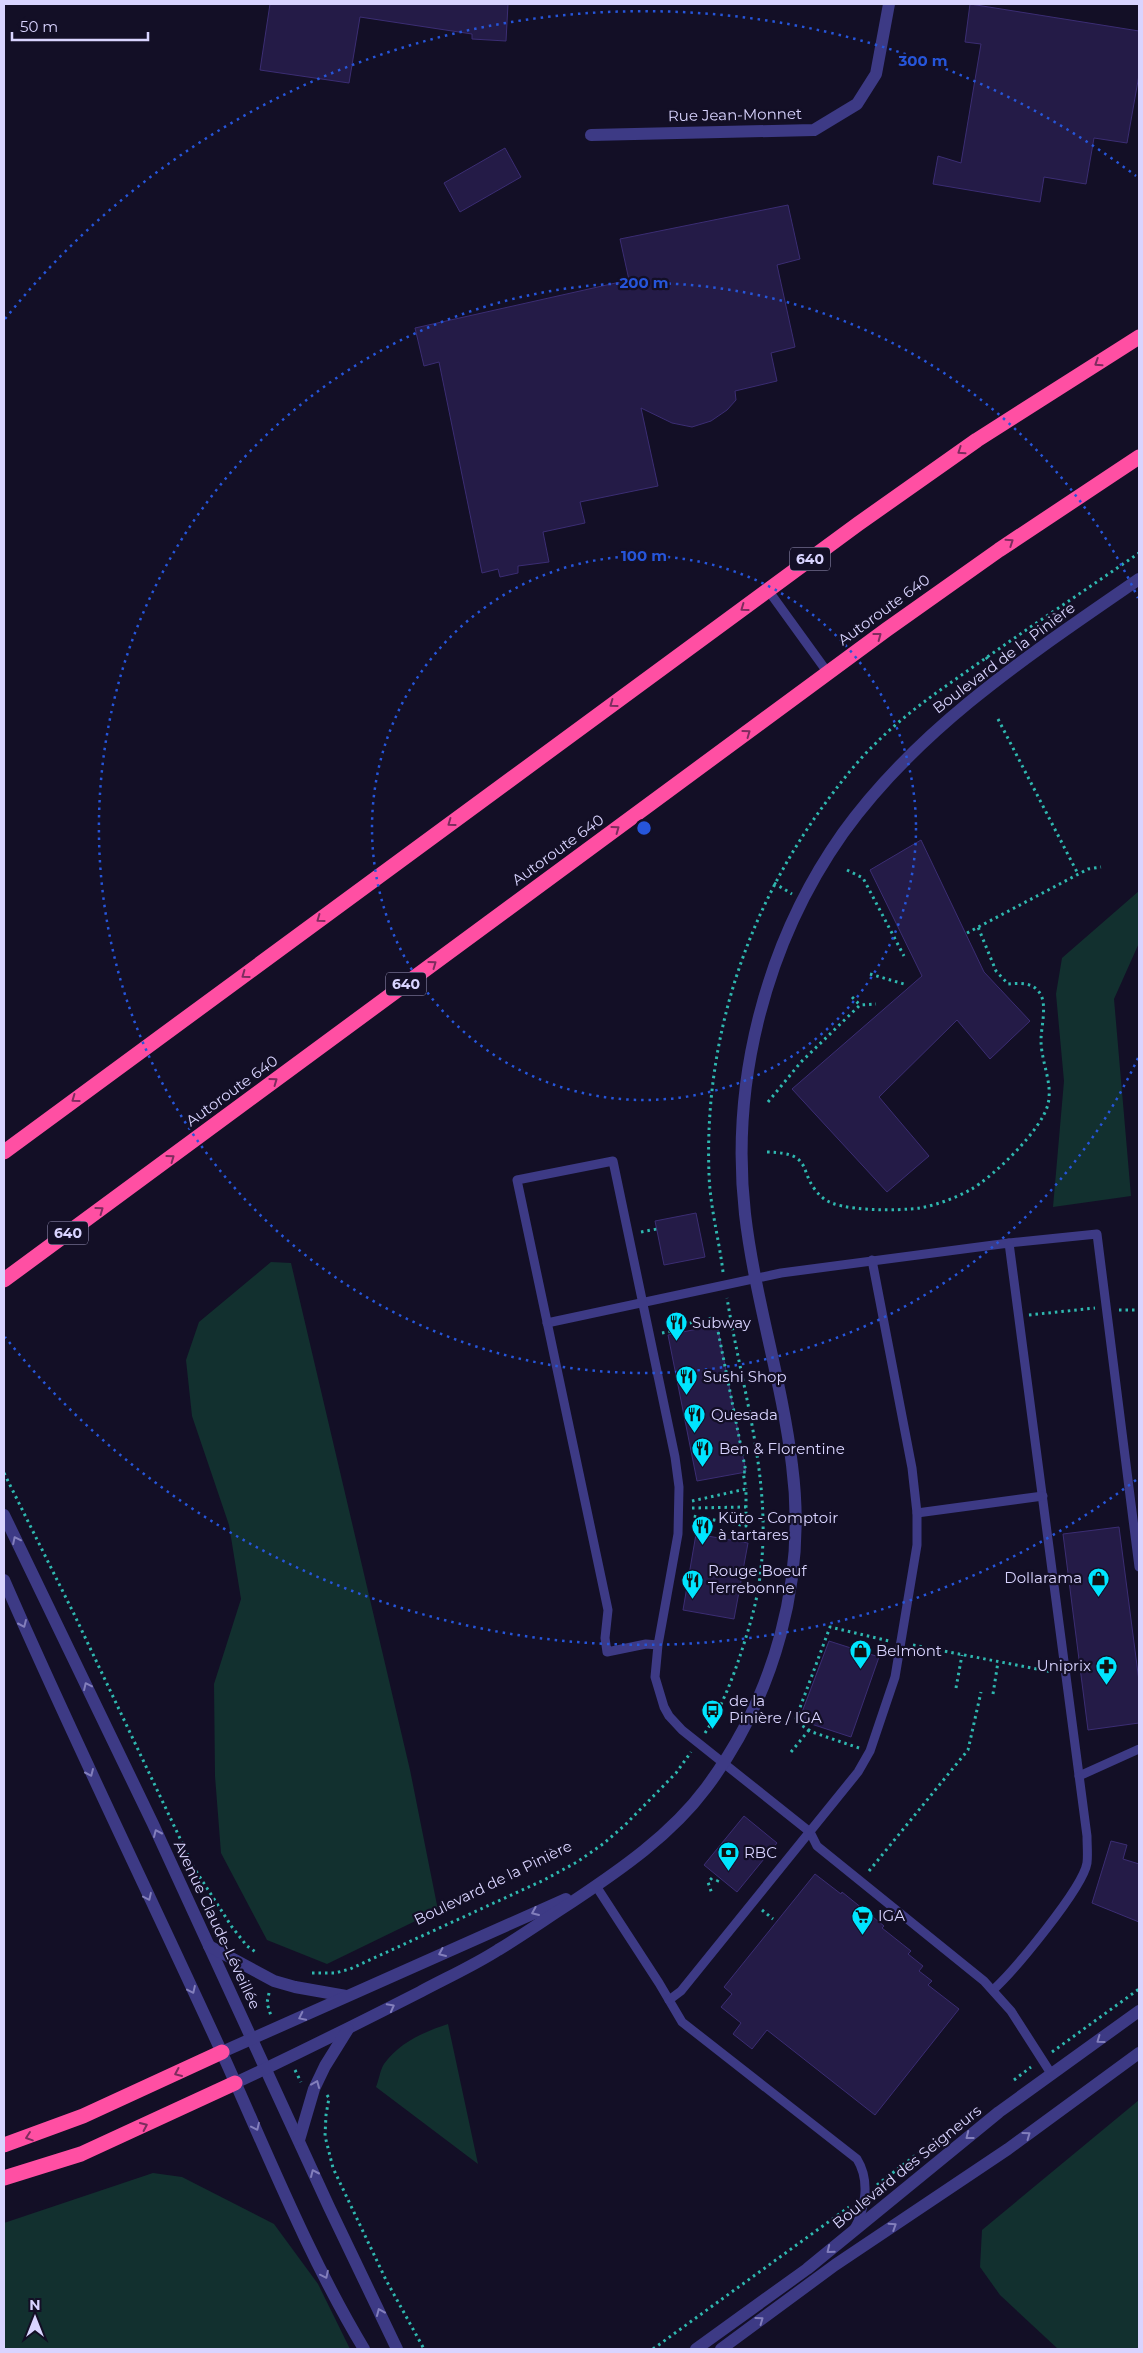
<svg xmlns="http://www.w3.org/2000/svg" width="1143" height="2353" viewBox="0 0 1143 2353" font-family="Montserrat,sans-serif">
  <rect width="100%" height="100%" fill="#130f26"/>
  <!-- green -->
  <g fill="#12302f">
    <polygon points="1139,891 1139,943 1114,999 1131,1196 1053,1207 1064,1081 1056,994 1062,958"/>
    <polygon points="271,1262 291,1263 410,1770 438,1910 327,1964 267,1940 221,1853 215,1776 214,1684 241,1599 229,1525 192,1416 186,1360 199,1322"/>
    <path d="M448,2024l30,140 -102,-77c3,-7 4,-17 8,-23 16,-22 40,-32 64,-40z"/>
    <polygon points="1139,2100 1139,2349 1058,2349 1000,2295 980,2267 982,2230"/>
    <polygon points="153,2173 182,2177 274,2224 318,2284 350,2349 4,2349 4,2223"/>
  </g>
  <!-- building -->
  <g fill="#241b47" stroke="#3b2d73">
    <polygon points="270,4 508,4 506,41 472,39 472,34 360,17 349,83 260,70"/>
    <polygon points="970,4 1139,31 1139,75 1127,143 1094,138 1086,184 1044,177 1040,202 933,184 938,156 961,163 981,44 965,42"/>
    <polygon points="505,148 521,177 460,212 444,183"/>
    <polygon points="788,205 800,259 777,265 795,347 771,353 777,381 735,391 736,400 727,410 711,421 692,427 672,423 641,408 658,486 580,502 585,523 543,532 549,562 518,566 518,573 500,577 498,569 482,573 439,362 424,366 415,328 629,280 620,239"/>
    <polygon points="921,840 984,972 1030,1021 990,1059 957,1020 879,1097 929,1156 887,1192 792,1089 922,976 870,870"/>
    <polygon points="696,1213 705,1257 664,1265 655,1221"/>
    <polygon points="717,1325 746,1472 697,1481 668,1335"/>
    <polygon points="1119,1527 1139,1681 1139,1723 1088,1730 1063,1534"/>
    <polygon points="696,1534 748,1543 734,1619 683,1610"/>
    <polygon points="829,1641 879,1657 851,1737 799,1720"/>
    <polygon points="744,1816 777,1843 737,1892 704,1865"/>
    <polygon points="1111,1841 1127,1845 1123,1859 1139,1864 1139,1922 1092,1903"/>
    <polygon points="815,1874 841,1894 842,1892 884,1926 882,1928 911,1951 908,1954 923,1966 919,1971 932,1981 928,1985 959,2009 875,2115 767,2030 752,2049 733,2034 741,2023 721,2007 732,1994 724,1987"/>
  </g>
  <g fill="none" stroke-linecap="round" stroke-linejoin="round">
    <!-- path -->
    <g stroke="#2fb8b0" stroke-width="3" stroke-dasharray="2.5 4" stroke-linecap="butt">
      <polyline points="986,657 994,667"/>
      <polyline points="998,719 1078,874"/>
      <polyline points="847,870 863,878 904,956"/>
      <polyline points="774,883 792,894"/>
      <polyline points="967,933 1088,869 1101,867"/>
      <polyline points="870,974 904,984"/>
      <polyline points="852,997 860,1005"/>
      <polyline points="768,1102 801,1062 860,1005 876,1004"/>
      <path d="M767,1152c51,1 28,22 56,46 16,14 75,13 97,10 17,-3 35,-10 50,-18 23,-13 72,-60 78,-86 5,-21 -7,-42 -7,-64 0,-13 7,-37 -2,-48 -7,-10 -20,-9 -31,-8l-12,-13 -18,-44"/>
      <polyline points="641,1232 657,1229"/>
      <path d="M723,1272c-4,-33 -13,-65 -14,-98 -5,-131 36,-259 112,-365 17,-23 34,-46 55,-66 32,-32 70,-57 107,-83 51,-36 104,-71 156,-107"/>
      <polyline points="1119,1310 1139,1310"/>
      <polyline points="1029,1315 1095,1308"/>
      <polyline points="662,1333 673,1331 673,1327 712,1318 716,1321 746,1472 743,1472 746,1489"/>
      <polyline points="4,1473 74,1614 194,1868 232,1927 247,1946 257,1953"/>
      <polyline points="692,1501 746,1489 746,1526 693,1516"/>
      <polyline points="692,1508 746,1507"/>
      <polyline points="913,1645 1052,1672"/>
      <polyline points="956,1688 962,1655"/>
      <polyline points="993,1694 998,1662"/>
      <path d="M705,1733c16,-24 27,-53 36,-80 8,-25 16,-50 19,-77 13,-94 -18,-186 -33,-278"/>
      <polyline points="859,1748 812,1732 795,1721 830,1627 889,1641"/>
      <polyline points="791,1752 809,1730"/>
      <polyline points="869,1871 968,1750 981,1692"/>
      <polyline points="712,1878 708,1882 712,1894"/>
      <polyline points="717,1882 719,1878"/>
      <polyline points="762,1910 773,1919"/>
      <polyline points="312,1973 335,1973 350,1969 544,1880 577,1862 603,1844 625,1825 676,1773 691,1752"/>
      <polyline points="269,1993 267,2003 271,2016"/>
      <polyline points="1052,2052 1139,1989"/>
      <polyline points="295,2070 301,2082"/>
      <polyline points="1014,2080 1031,2067"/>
      <polyline points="327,2095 329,2098 326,2115 325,2136 333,2168 386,2280 424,2349"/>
      <polyline points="877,2185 969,2114"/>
      <polyline points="653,2349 849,2207"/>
    </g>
    <!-- service -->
    <g stroke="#3d3a85" stroke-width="9">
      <polyline points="768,590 828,673"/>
      <polyline points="1009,1243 1097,1234 1139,1567"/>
      <path d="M547,1323l234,-50 228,-30 78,593c0,9 1,19 0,27 -4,25 -73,108 -94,127"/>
      <polyline points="917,1513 1043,1496"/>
      <polyline points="658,1645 646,1644 607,1652 605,1638 608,1610 517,1180 613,1161 675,1457 679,1487 678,1534 658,1645 655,1677 664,1707 669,1716 682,1730 810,1832 817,1846 984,1981 1011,2011 1052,2075"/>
      <polyline points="1079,1776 1139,1749"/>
      <path d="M596,1886l63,97 23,39 175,137c13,21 9,49 -3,70"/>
      <polyline points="669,2000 681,1991 858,1772 870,1751 895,1677 917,1545 917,1513 912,1468 872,1260"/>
    </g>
    <!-- minor -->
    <polyline stroke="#3d3a85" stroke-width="12" points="591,135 814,130 857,104 876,74 889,4"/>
    <!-- tertiary -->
    <g stroke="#3d3a85" stroke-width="12">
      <polyline points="4,1515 153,1824 329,2207 397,2349"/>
      <path d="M4,1580c69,159 146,315 218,473 45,99 86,203 142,296"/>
      <polyline points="209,1946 274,1981 295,1987 346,1996"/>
      <polyline points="222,2052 566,1899"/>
      <path d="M235,2083c62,-29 124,-60 185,-91 26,-14 53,-26 78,-42 25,-15 49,-32 74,-48 48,-32 99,-67 134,-114 69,-92 101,-209 86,-323 -10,-84 -37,-166 -47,-251 -15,-132 21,-272 98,-381 77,-107 189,-180 296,-254"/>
      <polyline points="299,2140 314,2089 325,2066 348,2029"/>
      <polyline points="696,2349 807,2269 999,2112 1139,2011"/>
      <polyline points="721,2349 835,2265 1008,2149 1139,2053"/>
    </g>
    <!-- motorway -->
    <g stroke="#ff4fa3" stroke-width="15">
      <polyline points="4,1152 858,524 977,440 1139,337"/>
      <polyline points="4,1280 886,630 999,550 1139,457"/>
      <polyline points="4,2145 83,2116 222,2052"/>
      <polyline points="4,2178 81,2154 235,2083"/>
    </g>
  </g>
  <!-- one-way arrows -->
  <defs><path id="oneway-chevron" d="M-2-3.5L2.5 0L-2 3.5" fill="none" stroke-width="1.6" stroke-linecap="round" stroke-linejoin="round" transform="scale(1.25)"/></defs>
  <g stroke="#7d2c5e">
    <use href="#oneway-chevron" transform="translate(1098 363) rotate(147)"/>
    <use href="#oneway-chevron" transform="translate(961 451) rotate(146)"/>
    <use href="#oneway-chevron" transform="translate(1010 542) rotate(-34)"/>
    <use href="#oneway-chevron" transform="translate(744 608) rotate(144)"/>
    <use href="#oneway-chevron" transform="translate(878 636) rotate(-37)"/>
    <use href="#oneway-chevron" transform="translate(613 704) rotate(144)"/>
    <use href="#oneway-chevron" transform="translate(747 733) rotate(-36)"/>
    <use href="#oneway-chevron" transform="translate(451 823) rotate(144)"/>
    <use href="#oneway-chevron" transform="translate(616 829) rotate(-36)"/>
    <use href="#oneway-chevron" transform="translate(320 919) rotate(144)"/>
    <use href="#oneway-chevron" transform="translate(433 964) rotate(-36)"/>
    <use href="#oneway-chevron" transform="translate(245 975) rotate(144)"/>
    <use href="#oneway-chevron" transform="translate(274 1081) rotate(-36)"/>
    <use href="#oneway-chevron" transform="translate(75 1099) rotate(144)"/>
    <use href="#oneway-chevron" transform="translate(171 1158) rotate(-36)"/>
    <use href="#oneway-chevron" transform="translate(100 1210) rotate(-36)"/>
    <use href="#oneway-chevron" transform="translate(178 2073) rotate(156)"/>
    <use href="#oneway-chevron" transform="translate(144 2126) rotate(-25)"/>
    <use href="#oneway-chevron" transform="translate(29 2137) rotate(161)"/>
  </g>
  <g stroke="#837fbc">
    <use href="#oneway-chevron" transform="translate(16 1540) rotate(-116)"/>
    <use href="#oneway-chevron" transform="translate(23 1624) rotate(66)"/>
    <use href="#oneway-chevron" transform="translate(87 1686) rotate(-115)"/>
    <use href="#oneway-chevron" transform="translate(90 1773) rotate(66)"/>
    <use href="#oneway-chevron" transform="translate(157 1833) rotate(-114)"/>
    <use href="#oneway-chevron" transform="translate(148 1897) rotate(65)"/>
    <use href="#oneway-chevron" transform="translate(535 1912) rotate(157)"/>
    <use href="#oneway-chevron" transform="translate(442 1953) rotate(156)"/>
    <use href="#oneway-chevron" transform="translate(192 1990) rotate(65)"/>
    <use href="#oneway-chevron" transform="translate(391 2007) rotate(-28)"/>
    <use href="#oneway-chevron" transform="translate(302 2017) rotate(154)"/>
    <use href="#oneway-chevron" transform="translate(1100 2040) rotate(144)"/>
    <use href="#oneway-chevron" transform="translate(316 2084) rotate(-67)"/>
    <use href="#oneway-chevron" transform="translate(256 2127) rotate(65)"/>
    <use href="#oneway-chevron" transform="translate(1027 2135) rotate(-36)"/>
    <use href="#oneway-chevron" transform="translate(969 2136) rotate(142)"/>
    <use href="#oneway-chevron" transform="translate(314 2173) rotate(-114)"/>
    <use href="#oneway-chevron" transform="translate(893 2226) rotate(-33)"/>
    <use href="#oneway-chevron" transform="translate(830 2250) rotate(141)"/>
    <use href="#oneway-chevron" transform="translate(325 2275) rotate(64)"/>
    <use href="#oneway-chevron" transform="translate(380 2312) rotate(-113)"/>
    <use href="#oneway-chevron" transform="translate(760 2320) rotate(-36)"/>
  </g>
  <!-- distance rings -->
  <g fill="none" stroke="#2655da" stroke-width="2.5" stroke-dasharray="2.5 5">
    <circle cx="644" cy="828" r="272"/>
    <path d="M1138 1058A545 545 0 1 1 1138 598"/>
    <path d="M1136 1480A817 817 0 0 1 5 1337M5 319A817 817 0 0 1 1136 176"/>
  </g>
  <!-- icons -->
  <defs>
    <symbol id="restaurant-pin" viewBox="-11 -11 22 30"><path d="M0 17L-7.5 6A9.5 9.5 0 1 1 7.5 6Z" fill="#00e5ff" stroke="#130f26"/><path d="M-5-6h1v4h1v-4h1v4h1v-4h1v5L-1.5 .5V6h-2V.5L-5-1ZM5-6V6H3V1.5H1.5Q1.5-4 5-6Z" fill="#111"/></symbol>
    <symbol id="shop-pin" viewBox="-11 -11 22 30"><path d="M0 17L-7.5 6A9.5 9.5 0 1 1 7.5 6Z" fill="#00e5ff" stroke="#130f26"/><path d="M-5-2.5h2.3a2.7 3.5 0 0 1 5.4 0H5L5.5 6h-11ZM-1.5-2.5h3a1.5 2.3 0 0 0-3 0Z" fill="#111"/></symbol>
    <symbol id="pharmacy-pin" viewBox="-11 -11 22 30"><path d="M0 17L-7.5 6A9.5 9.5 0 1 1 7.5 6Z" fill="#00e5ff" stroke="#130f26"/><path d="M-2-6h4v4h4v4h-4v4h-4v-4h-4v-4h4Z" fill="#111"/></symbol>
    <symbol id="bus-pin" viewBox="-11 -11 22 30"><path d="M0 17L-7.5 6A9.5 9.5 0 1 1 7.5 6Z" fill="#00e5ff" stroke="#130f26"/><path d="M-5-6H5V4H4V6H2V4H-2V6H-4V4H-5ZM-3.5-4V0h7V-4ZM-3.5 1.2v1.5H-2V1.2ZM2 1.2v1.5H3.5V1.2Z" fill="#111"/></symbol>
    <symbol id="bank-pin" viewBox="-11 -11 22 30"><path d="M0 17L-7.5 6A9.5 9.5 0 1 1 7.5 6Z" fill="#00e5ff" stroke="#130f26"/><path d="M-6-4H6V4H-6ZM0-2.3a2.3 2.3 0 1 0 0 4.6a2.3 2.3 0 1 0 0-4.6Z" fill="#111"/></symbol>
    <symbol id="supermarket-pin" viewBox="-11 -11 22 30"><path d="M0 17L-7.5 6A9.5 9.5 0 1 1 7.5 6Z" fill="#00e5ff" stroke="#130f26"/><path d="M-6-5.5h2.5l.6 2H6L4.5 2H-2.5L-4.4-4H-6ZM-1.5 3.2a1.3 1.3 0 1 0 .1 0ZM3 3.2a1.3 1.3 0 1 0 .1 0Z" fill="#111"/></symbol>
  </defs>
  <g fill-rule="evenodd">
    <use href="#restaurant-pin" x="664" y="1310" width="25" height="34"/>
    <use href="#restaurant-pin" x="674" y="1364" width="25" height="34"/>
    <use href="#restaurant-pin" x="682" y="1402" width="25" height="34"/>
    <use href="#restaurant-pin" x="690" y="1436" width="25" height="34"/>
    <use href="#restaurant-pin" x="690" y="1514" width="25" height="34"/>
    <use href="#shop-pin" x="1086" y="1566" width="25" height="34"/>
    <use href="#restaurant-pin" x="680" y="1568" width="25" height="34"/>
    <use href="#shop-pin" x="848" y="1638" width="25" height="34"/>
    <use href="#pharmacy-pin" x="1094" y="1654" width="25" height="34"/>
    <use href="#bus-pin" x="700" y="1698" width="25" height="34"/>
    <use href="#bank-pin" x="716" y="1840" width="25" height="34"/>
    <use href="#supermarket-pin" x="850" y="1904" width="25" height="34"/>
  </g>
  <g text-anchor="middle" stroke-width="4.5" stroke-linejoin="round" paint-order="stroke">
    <!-- shield labels -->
    <g fill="#130f26" stroke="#9e99be" stroke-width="1">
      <rect x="790" y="547.5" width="40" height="23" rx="4"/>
      <rect x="386" y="972.5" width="40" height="23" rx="4"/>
      <rect x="48" y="1221.5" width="40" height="23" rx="4"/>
    </g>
    <g font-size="14" font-weight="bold" fill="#d9d4ff">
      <text x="810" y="564">640</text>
      <text x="406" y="989">640</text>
      <text x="68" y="1238">640</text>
    </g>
    <!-- street labels -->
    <g font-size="15" fill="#d9d4ff" stroke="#130f26">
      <text transform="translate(735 115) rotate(-1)" y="5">Rue Jean-Monnet</text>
      <text transform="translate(884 610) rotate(-36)" y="5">Autoroute 640</text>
      <text transform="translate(1004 658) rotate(-37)" y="5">Boulevard de la Pinière</text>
      <text transform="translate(558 850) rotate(-36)" y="5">Autoroute 640</text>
      <text transform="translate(232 1091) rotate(-36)" y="5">Autoroute 640</text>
      <text transform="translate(493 1883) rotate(-26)" y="5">Boulevard de la Pinière</text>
      <text transform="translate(217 1925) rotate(65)" y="5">Avenue Claude-Léveillée</text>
      <text transform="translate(907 2167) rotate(-39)" y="5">Boulevard des Seigneurs</text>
    </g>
    <!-- poi labels -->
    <g font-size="15" fill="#d9d4ff" stroke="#130f26" text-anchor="start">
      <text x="692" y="1328">Subway</text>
      <text x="703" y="1382">Sushi Shop</text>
      <text x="711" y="1420">Quesada</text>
      <text x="719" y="1454">Ben &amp; Florentine</text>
      <text x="718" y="1523">Küto - Comptoir<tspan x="718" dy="17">à tartares</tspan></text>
      <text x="708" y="1576">Rouge Boeuf<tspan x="708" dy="17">Terrebonne</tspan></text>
      <text x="1082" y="1583" text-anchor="end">Dollarama</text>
      <text x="876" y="1656">Belmont</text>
      <text x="1091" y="1671" text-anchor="end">Uniprix</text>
      <text x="729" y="1706">de la<tspan x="729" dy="17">Pinière / IGA</tspan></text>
      <text x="744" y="1858">RBC</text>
      <text x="878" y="1921">IGA</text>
    </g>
  </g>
  <circle cx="644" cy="828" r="8" fill="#2655da" stroke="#130f26" stroke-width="2.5"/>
  <g font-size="15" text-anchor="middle" font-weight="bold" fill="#2655da" stroke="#130f26" stroke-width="4.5" stroke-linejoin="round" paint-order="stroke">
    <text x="923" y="66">300 m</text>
    <text x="644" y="288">200 m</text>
    <text x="644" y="561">100 m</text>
  </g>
  <!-- border -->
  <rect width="1143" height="2353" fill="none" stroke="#d9d4ff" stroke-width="10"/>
  <!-- north arrow -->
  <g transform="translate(35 2318)" stroke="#130f26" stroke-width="4" paint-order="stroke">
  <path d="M0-4L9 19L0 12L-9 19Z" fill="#d9d4ff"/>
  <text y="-8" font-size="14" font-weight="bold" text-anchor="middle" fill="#d9d4ff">N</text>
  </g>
  <!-- scale -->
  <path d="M12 32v8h136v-8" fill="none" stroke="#d9d4ff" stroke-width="2.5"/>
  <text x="20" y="32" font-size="15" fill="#d9d4ff" stroke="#130f26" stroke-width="4" paint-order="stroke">50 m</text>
</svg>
